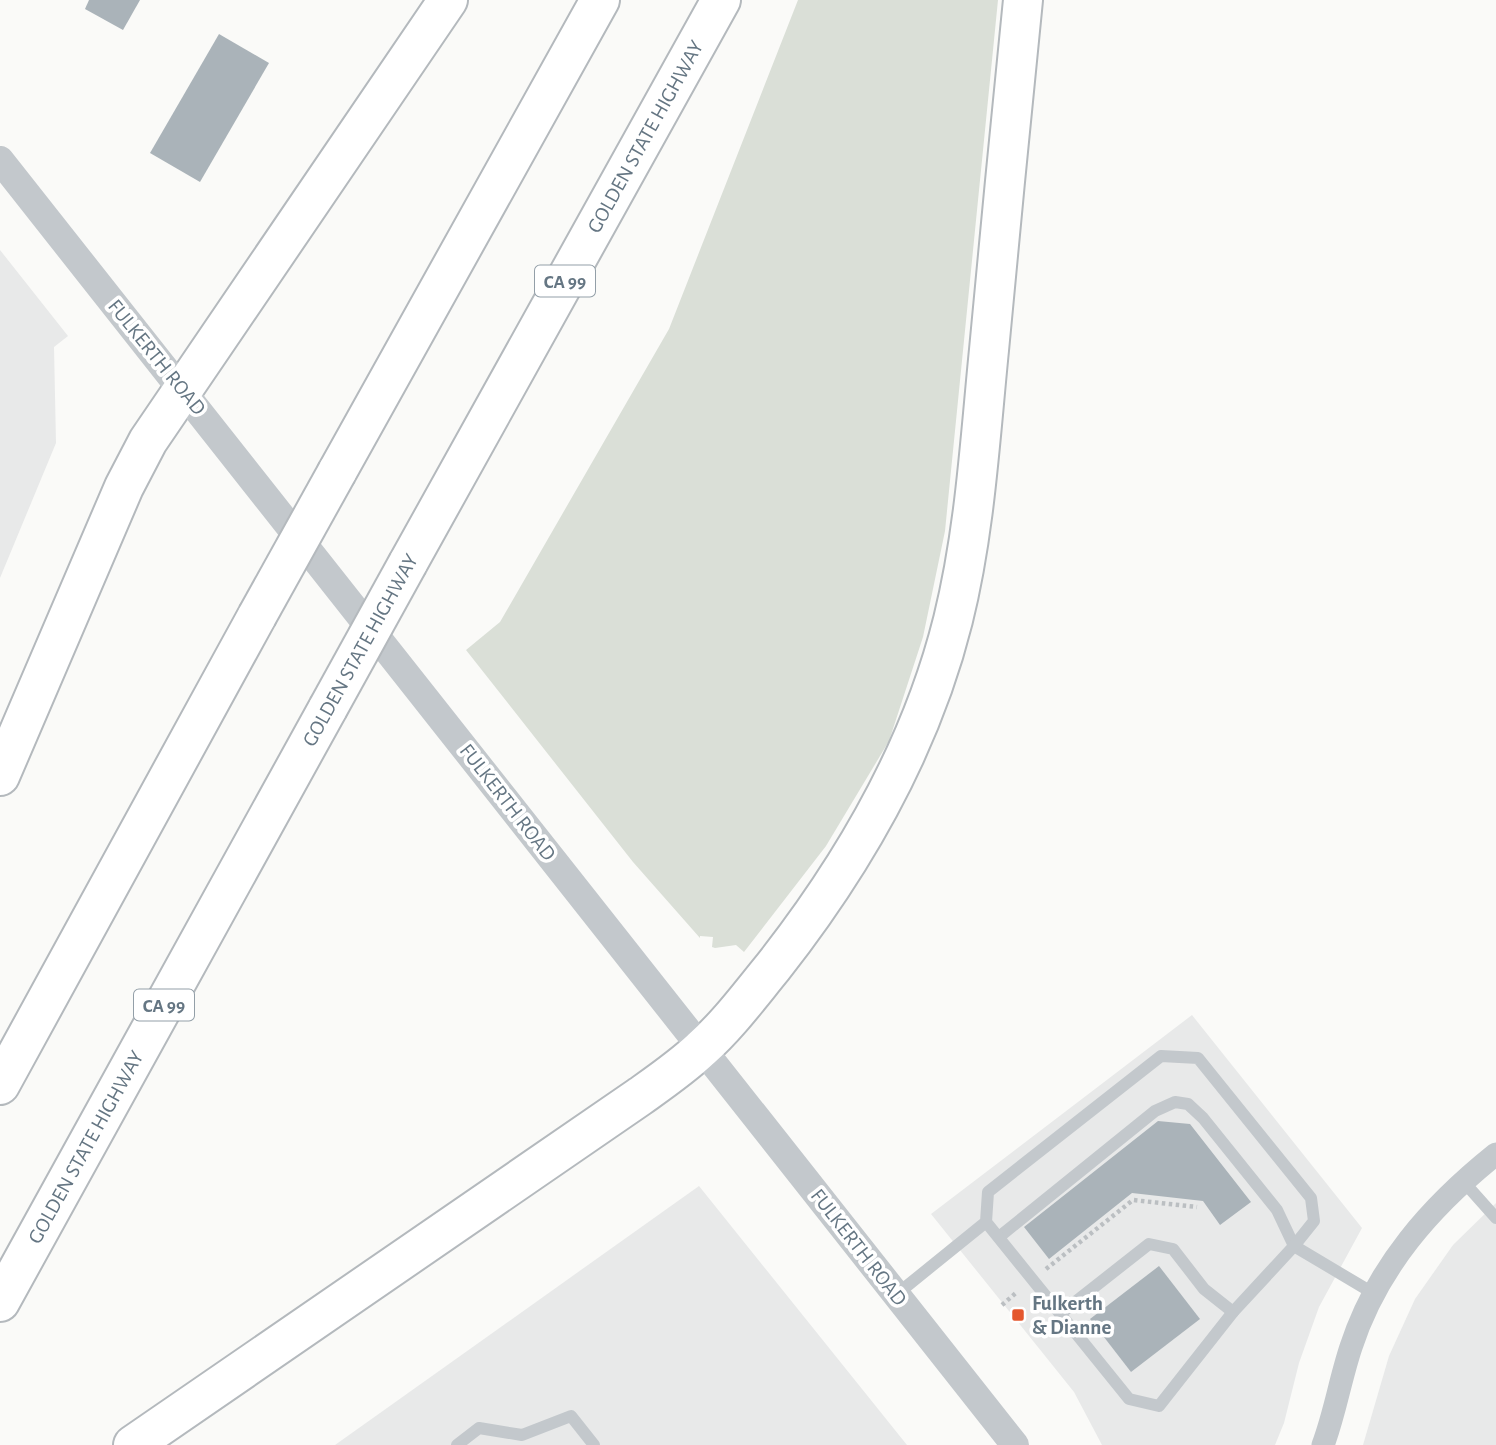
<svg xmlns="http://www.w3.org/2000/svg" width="1496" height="1445" viewBox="0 0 1496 1445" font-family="'Alegreya Sans',sans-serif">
  <rect width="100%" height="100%" fill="#fafaf8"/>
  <!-- built -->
  <g fill="#e8e9e9">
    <polygon points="0,250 68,336 54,347 56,443 0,578"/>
    <polygon points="1192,1015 1362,1228 1319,1307 1299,1363 1284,1423 1275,1445 1102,1445 1074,1392 931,1214"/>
    <polygon points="699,1186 907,1445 335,1445"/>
    <polygon points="1496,1203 1496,1445 1363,1445 1389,1356 1415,1299 1453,1245"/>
  </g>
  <!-- green -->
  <polygon fill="#dadfd7" points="798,0 998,0 945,531 923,637 889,741 826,846 744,952 736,945 715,948 712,947 713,937 700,936 700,938 633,862 466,650 500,622 669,329"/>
  <!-- building -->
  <g fill="#aab3b9">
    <polygon points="89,0 140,0 123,30 85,9"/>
    <polygon points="219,34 269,63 200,182 150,153"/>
    <polygon points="1158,1121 1190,1124 1251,1202 1220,1225 1203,1201 1132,1193 1049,1259 1024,1227"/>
    <polygon points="1159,1266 1200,1319 1131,1372 1090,1319"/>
  </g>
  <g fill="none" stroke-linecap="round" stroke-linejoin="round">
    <defs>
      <g id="motorway">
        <polyline points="337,472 600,0"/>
        <path id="s1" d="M408,563l313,-563"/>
        <polyline points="0,776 124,487 148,441 448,0"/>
        <polyline points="0,1085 257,616"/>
        <path id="s2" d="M0,1302l328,-594"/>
        <path d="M133,1445l506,-348c21,-15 43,-30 62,-48 27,-24 49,-54 72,-82 81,-103 148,-219 180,-347 22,-88 27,-180 36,-270 11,-117 22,-233 34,-350"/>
      </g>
    </defs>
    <!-- motorway casing -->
    <use href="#motorway" stroke="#b4b9bd" stroke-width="42"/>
    <!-- path -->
    <g stroke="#bbbfc2" stroke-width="4.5" stroke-dasharray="3.5 3.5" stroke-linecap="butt">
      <polyline points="1046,1269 1133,1200 1197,1207"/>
      <polyline points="1002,1305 1017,1292"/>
    </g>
    <!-- service -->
    <g stroke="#c3c8cc" stroke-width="12">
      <polyline points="1463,1181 1496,1218"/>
      <polyline points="999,1237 1155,1111 1175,1102 1188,1104 1203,1118 1277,1210 1294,1246 1373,1293"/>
      <polyline points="897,1294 986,1222 1129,1399 1159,1406 1233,1312 1294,1246 1314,1221 1311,1198 1198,1058 1161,1056 988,1192 986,1222"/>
      <polyline points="1060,1314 1149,1244 1173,1249 1204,1289 1233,1312"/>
      <polyline points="457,1445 479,1428 522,1435 571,1416 594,1445"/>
    </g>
    <!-- minor -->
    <path stroke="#c3c8cc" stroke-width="23" d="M1323,1445c12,-32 17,-65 28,-98 26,-80 80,-141 145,-193"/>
    <!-- tertiary -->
    <polyline stroke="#c3c8cc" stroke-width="28" points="0,160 1015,1445"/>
    <!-- motorway -->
    <use href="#motorway" stroke="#fff" stroke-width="38"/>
    <defs>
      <g id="motorway-bridge">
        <polyline points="257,616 337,472"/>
        <polyline points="328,708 408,563"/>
      </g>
    </defs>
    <!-- motorway-bridge casing -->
    <use href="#motorway-bridge" stroke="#b4b9bd" stroke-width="42" stroke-linecap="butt"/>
    <!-- motorway-bridge -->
    <use href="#motorway-bridge" stroke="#fff" stroke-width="38"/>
  </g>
  <!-- markers -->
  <rect fill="#e4572e" stroke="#fff" stroke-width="2.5" x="1011" y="1308" width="14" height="14" rx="3.5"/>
  <g text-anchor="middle" stroke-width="7" stroke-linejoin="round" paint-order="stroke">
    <!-- shield labels -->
    <g fill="#fff" stroke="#939fa8" stroke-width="2">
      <rect x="535" y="265.5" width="60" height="31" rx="5"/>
      <rect x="134" y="989.5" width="60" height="31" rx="5"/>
    </g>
    <g font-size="19" font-weight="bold" fill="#657683">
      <text x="565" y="288">CA 99</text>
      <text x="164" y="1012">CA 99</text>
    </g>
    <!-- street labels -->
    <g font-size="21" fill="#657683" stroke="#fff">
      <text dy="7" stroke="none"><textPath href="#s1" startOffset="488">GOLDEN STATE HIGHWAY</textPath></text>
      <text transform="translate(157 357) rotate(51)" y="7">FULKERTH ROAD</text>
      <text transform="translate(360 650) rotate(-61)" y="7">GOLDEN STATE HIGHWAY</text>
      <text transform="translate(508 802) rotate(52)" y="7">FULKERTH ROAD</text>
      <text dy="7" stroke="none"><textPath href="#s2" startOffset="177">GOLDEN STATE HIGHWAY</textPath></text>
      <text transform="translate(859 1247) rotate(52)" y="7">FULKERTH ROAD</text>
    </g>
    <!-- poi labels -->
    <g font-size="21" font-weight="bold" fill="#657683" stroke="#fff" text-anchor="start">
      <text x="1032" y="1310">Fulkerth<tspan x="1032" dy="24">&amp; Dianne</tspan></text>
    </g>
  </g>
</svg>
